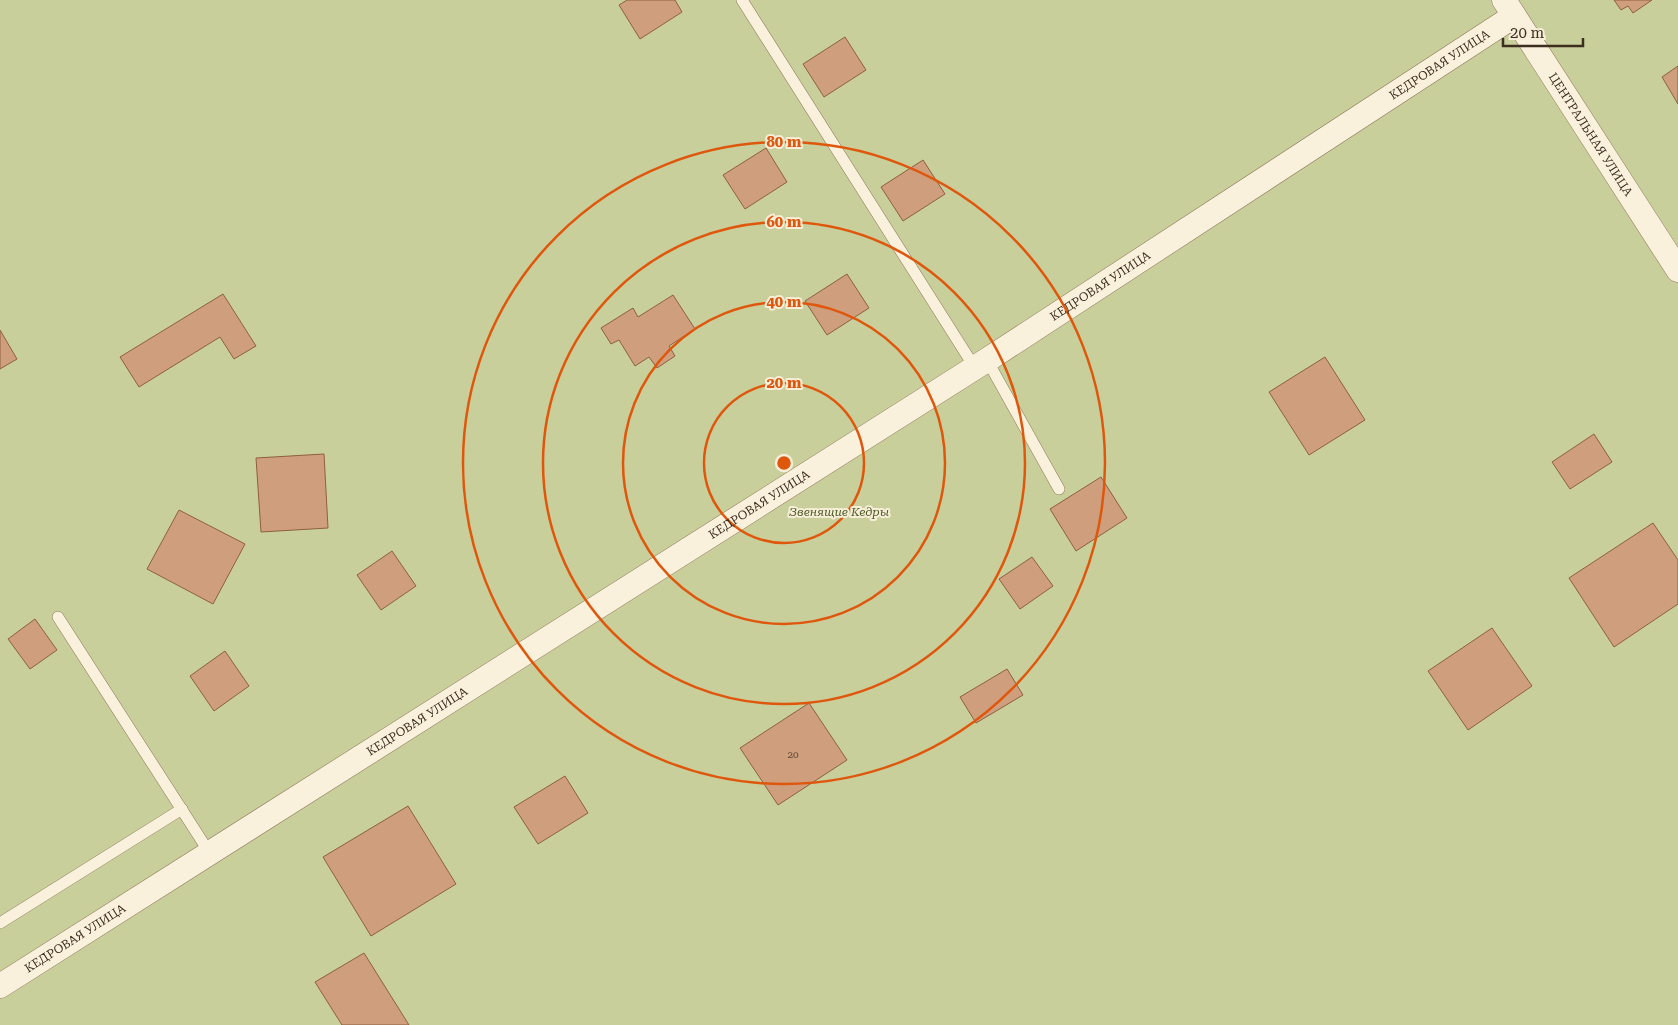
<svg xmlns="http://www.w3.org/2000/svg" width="1678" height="1025" viewBox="0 0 1678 1025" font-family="'Roboto Serif',serif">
  <rect width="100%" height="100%" fill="#f0e4c8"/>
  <!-- green -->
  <rect fill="#c9cf9b" x="0" y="0" width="1678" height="1025"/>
  <!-- building -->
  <g fill="#cf9f7d" stroke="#8d5f41">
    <polygon points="627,0 675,0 682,12 640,39 619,5"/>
    <polygon points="1614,0 1652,0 1633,13 1628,6 1621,10"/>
    <polygon points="845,37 866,70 824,97 803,64"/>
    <polygon points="1678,66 1678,104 1662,77"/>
    <polygon points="766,148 787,182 745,209 723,175"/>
    <polygon points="923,160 945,194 903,221 881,187"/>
    <polygon points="847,274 869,308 827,335 805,301"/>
    <polygon points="223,294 256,346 234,359 220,337 139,387 120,357"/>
    <polygon points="673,295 695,329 669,346 675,356 657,368 649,357 635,366 619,340 611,344 601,328 633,308 638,317"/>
    <polygon points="0,330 17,359 0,369"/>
    <polygon points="1325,357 1365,420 1309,455 1269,392"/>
    <polygon points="1594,434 1612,462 1570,489 1552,462"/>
    <polygon points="324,454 328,528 261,532 256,458"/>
    <polygon points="1101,477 1127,518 1076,551 1050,509"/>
    <polygon points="179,510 245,544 213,604 147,569"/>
    <polygon points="1653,523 1678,560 1678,604 1614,647 1569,578"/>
    <polygon points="392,551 416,586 381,610 357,575"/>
    <polygon points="1032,557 1053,586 1020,609 999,579"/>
    <polygon points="35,619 57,650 30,669 8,639"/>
    <polygon points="1492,628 1532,686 1468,730 1428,671"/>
    <polygon points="225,651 249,686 214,711 190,676"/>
    <polygon points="1007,669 1023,695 976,723 960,697"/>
    <polygon points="809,703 847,760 778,805 740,748"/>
    <polygon points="565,776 588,813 538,844 514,807"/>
    <polygon points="408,806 456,884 371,936 323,857"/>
    <polygon points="364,953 409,1025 342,1025 315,982"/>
  </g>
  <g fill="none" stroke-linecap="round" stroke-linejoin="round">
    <defs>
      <g id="service">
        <polyline points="742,0 975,368"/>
        <polyline points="987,360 1059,489"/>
        <polyline points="58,617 209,852"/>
        <polyline points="0,923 182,809"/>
      </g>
      <g id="minor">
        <path id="s1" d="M1504,0l174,270"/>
        <path id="s2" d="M0,986l987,-626 527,-344"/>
      </g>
    </defs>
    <!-- service casing -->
    <use href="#service" stroke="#8d765c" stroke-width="12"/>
    <!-- minor casing -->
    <use href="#minor" stroke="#8d765c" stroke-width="25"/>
    <!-- service -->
    <use href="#service" stroke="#faf1dc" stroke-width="11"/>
    <!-- minor -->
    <use href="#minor" stroke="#faf1dc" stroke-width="24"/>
  </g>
  <!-- distance rings -->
  <g fill="none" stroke="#df570d" stroke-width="2.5">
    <circle cx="784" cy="463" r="80"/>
    <circle cx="784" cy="463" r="161"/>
    <circle cx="784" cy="463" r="241"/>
    <circle cx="784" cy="463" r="321"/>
  </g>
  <g text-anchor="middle" stroke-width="4" stroke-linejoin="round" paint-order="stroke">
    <!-- number labels -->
    <g font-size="10" fill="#624a37">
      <text x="793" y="758">20</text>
    </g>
    <!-- street labels -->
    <g font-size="12" fill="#3d2e20" stroke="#f7eed8">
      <text dy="4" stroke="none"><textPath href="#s2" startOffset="1709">КЕДРОВАЯ УЛИЦА</textPath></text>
      <text dy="4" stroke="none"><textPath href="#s1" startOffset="160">ЦЕНТРАЛЬНАЯ УЛИЦА</textPath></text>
      <text dy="4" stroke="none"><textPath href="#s2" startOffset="1304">КЕДРОВАЯ УЛИЦА</textPath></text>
      <text dy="4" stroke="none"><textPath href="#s2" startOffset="899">КЕДРОВАЯ УЛИЦА</textPath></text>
      <text dy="4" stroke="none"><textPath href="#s2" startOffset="494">КЕДРОВАЯ УЛИЦА</textPath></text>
      <text dy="4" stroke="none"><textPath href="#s2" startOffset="89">КЕДРОВАЯ УЛИЦА</textPath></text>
    </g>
    <!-- park labels -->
    <g font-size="12" font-style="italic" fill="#4d5a26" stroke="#f7eed8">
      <text x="839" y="516">Звенящие Кедры</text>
    </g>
  </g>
  <circle cx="784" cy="463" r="8" fill="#df570d" stroke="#f7eed8" stroke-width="2.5"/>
  <g font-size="15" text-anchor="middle" font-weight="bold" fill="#df570d" stroke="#f7eed8" stroke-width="4" stroke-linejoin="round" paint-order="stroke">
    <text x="784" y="147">80 m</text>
    <text x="784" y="227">60 m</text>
    <text x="784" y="307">40 m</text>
    <text x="784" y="388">20 m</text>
  </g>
  <!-- scale -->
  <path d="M1503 38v8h80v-8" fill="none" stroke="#3d2e20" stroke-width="2.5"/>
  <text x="1510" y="38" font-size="15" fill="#3d2e20" stroke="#f7eed8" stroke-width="4" paint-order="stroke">20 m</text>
</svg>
